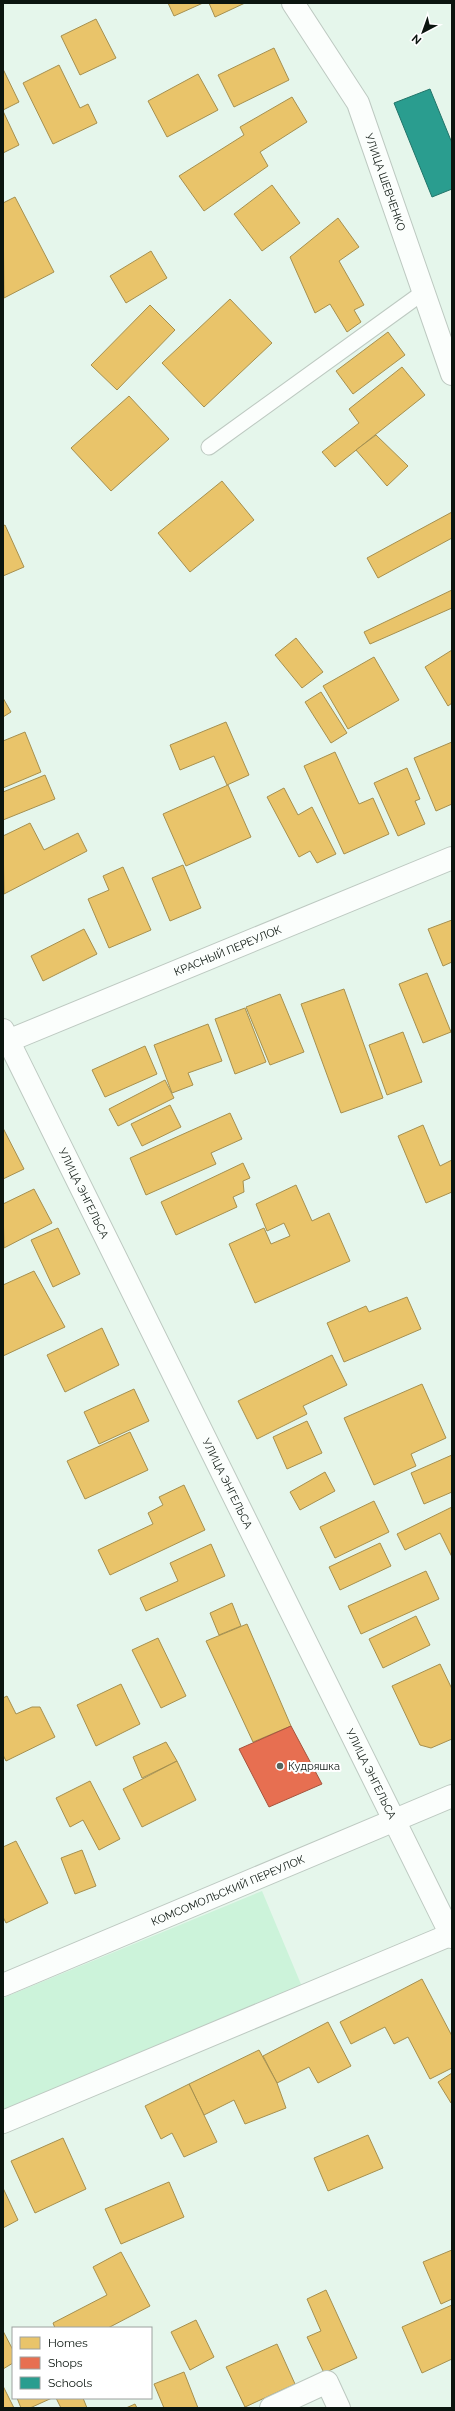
<svg xmlns="http://www.w3.org/2000/svg" width="455" height="2411" viewBox="0 0 455 2411" font-family="Raleway,sans-serif">
  <rect width="100%" height="100%" fill="#e5f6eb"/>
  <!-- green -->
  <polygon fill="#ccf3da" points="262,1891 303,1989 3,2113 3,1998"/>
  <!-- homes -->
  <g fill="#e9c46a" stroke="#a6904f">
    <polygon points="168,3 203,3 174,16"/>
    <polygon points="209,3 245,3 215,17"/>
    <polygon points="96,19 116,58 80,75 61,36"/>
    <polygon points="274,48 289,80 234,107 218,75"/>
    <polygon points="59,65 80,108 88,104 97,123 53,144 23,83"/>
    <polygon points="3,69 19,102 3,110"/>
    <polygon points="198,74 218,110 167,137 148,101"/>
    <polygon points="292,97 307,122 260,152 268,166 204,211 179,176 244,135 240,127"/>
    <polygon points="3,111 19,145 3,153"/>
    <polygon points="272,185 300,223 262,251 234,214"/>
    <polygon points="15,197 54,272 4,298 3,203"/>
    <polygon points="338,218 359,247 339,261 364,305 354,310 361,322 347,332 330,304 315,313 290,257"/>
    <polygon points="151,251 167,278 126,303 110,276"/>
    <polygon points="230,299 272,343 204,407 162,363"/>
    <polygon points="150,305 175,330 117,390 91,365"/>
    <polygon points="388,332 405,355 353,394 336,371"/>
    <polygon points="402,367 425,395 335,467 322,452 359,423 349,409"/>
    <polygon points="129,396 169,439 111,491 71,448"/>
    <polygon points="376,435 408,466 387,486 356,450"/>
    <polygon points="222,481 254,520 190,572 158,533"/>
    <polygon points="452,512 452,538 378,578 367,558"/>
    <polygon points="5,525 24,567 3,576 3,526"/>
    <polygon points="452,590 452,608 370,644 364,632"/>
    <polygon points="296,638 323,672 302,688 275,655"/>
    <polygon points="452,650 452,703 448,706 425,667"/>
    <polygon points="374,657 399,700 348,729 323,686"/>
    <polygon points="321,692 347,733 331,743 305,702"/>
    <polygon points="3,698 11,712 3,717"/>
    <polygon points="226,722 249,775 227,785 214,756 180,770 170,745"/>
    <polygon points="25,732 41,772 3,788 3,741"/>
    <polygon points="452,742 452,804 436,811 414,758"/>
    <polygon points="335,752 359,804 373,798 389,834 344,854 304,766"/>
    <polygon points="407,768 420,799 415,801 425,824 398,836 374,783"/>
    <polygon points="45,775 55,799 3,820 3,792"/>
    <polygon points="228,785 251,837 186,866 163,814"/>
    <polygon points="284,788 298,815 312,807 336,854 317,863 310,851 299,857 267,797"/>
    <polygon points="30,823 44,850 78,833 87,851 4,894 3,836"/>
    <polygon points="183,865 201,908 170,921 152,878"/>
    <polygon points="123,867 151,930 109,948 88,899 109,890 103,876"/>
    <polygon points="452,920 452,962 443,966 428,929"/>
    <polygon points="84,929 97,954 43,981 31,956"/>
    <polygon points="427,973 451,1032 423,1043 399,984"/>
    <polygon points="344,989 383,1098 341,1113 301,1004"/>
    <polygon points="280,994 304,1052 270,1065 246,1007"/>
    <polygon points="245,1008 266,1062 235,1074 215,1019"/>
    <polygon points="208,1024 222,1061 188,1073 193,1085 172,1093 154,1045"/>
    <polygon points="403,1032 422,1082 387,1095 369,1045"/>
    <polygon points="145,1046 157,1074 105,1097 92,1070"/>
    <polygon points="165,1080 174,1098 118,1126 109,1109"/>
    <polygon points="170,1105 181,1127 142,1146 131,1124"/>
    <polygon points="230,1113 242,1139 211,1153 216,1164 146,1195 130,1158"/>
    <polygon points="423,1125 440,1166 452,1160 452,1192 426,1203 398,1136"/>
    <polygon points="3,1128 24,1169 3,1179"/>
    <polygon points="243,1163 250,1178 243,1181 244,1192 233,1197 237,1207 176,1235 161,1202"/>
    <polygon points="296,1185 312,1221 329,1213 350,1261 255,1303 229,1244 264,1228 271,1244 290,1236 284,1223 267,1231 256,1204"/>
    <polygon points="34,1189 52,1223 4,1248 3,1204"/>
    <polygon points="58,1228 80,1274 53,1287 31,1240"/>
    <polygon points="34,1271 65,1327 3,1356 3,1285"/>
    <polygon points="407,1297 421,1329 344,1362 327,1323 366,1306 369,1312"/>
    <polygon points="102,1328 119,1365 65,1392 47,1355"/>
    <polygon points="332,1355 347,1385 303,1406 307,1414 257,1439 238,1401"/>
    <polygon points="422,1384 446,1438 411,1454 416,1466 374,1485 344,1418"/>
    <polygon points="134,1389 149,1421 99,1444 84,1412"/>
    <polygon points="307,1421 322,1453 287,1469 273,1437"/>
    <polygon points="130,1432 148,1470 85,1499 67,1461"/>
    <polygon points="452,1455 452,1492 424,1504 411,1473"/>
    <polygon points="325,1472 335,1491 300,1510 290,1492"/>
    <polygon points="184,1485 205,1530 110,1575 98,1550 153,1524 148,1513 163,1505 159,1497"/>
    <polygon points="374,1501 389,1532 335,1558 320,1527"/>
    <polygon points="452,1507 452,1557 440,1533 405,1550 397,1534"/>
    <polygon points="380,1543 391,1566 340,1590 329,1567"/>
    <polygon points="211,1544 225,1576 146,1611 140,1598 178,1581 170,1563"/>
    <polygon points="426,1571 439,1599 361,1634 348,1606"/>
    <polygon points="232,1603 241,1626 219,1635 210,1613"/>
    <polygon points="416,1616 430,1645 383,1668 369,1639"/>
    <polygon points="247,1624 291,1726 253,1742 206,1641"/>
    <polygon points="158,1638 186,1696 161,1708 132,1650"/>
    <polygon points="440,1664 452,1689 452,1739 431,1748 420,1745 392,1686"/>
    <polygon points="121,1684 140,1724 96,1746 77,1705"/>
    <polygon points="7,1696 16,1714 32,1707 40,1707 55,1737 6,1761 3,1755 3,1698"/>
    <polygon points="166,1742 177,1761 142,1778 133,1757"/>
    <polygon points="177,1761 196,1800 142,1827 123,1789"/>
    <polygon points="90,1781 120,1839 99,1850 83,1820 70,1827 56,1798"/>
    <polygon points="16,1841 48,1903 6,1923 3,1917 3,1847"/>
    <polygon points="82,1850 96,1886 75,1894 61,1858"/>
    <polygon points="422,1979 452,2036 452,2068 430,2079 408,2037 394,2044 385,2027 351,2044 340,2022"/>
    <polygon points="328,2022 351,2066 318,2083 309,2067 277,2083 263,2056"/>
    <polygon points="259,2050 277,2083 286,2108 245,2124 234,2100 204,2115 189,2084"/>
    <polygon points="452,2073 452,2102 451,2103 438,2082"/>
    <polygon points="189,2084 217,2142 184,2157 172,2133 161,2139 145,2106"/>
    <polygon points="368,2135 383,2168 328,2191 314,2158"/>
    <polygon points="63,2138 86,2189 35,2213 11,2161"/>
    <polygon points="169,2182 184,2217 121,2244 105,2209"/>
    <polygon points="3,2188 18,2220 3,2228"/>
    <polygon points="452,2250 452,2299 441,2304 423,2262"/>
    <polygon points="121,2252 150,2306 108,2328 55,2328 53,2323 107,2295 93,2267"/>
    <polygon points="326,2290 357,2358 324,2373 307,2337 321,2331 307,2299"/>
    <polygon points="452,2305 452,2359 422,2373 402,2327"/>
    <polygon points="196,2320 214,2357 190,2370 171,2332"/>
    <polygon points="3,2331 13,2350 13,2363 3,2369"/>
    <polygon points="277,2344 295,2384 245,2407 226,2367"/>
    <polygon points="184,2372 198,2408 164,2408 154,2384"/>
    <polygon points="3,2386 14,2408 3,2408"/>
    <polygon points="17,2398 52,2398 30,2408 21,2408"/>
    <polygon points="56,2398 83,2398 87,2408 61,2408"/>
    <polygon points="135,2404 137,2408 126,2408"/>
  </g>
  <!-- shops -->
  <polygon fill="#e76f51" stroke="#a5543d" points="291,1726 322,1784 269,1807 239,1749"/>
  <!-- schools -->
  <polygon fill="#2a9d8f" stroke="#217469" points="430,89 452,143 452,189 432,197 394,103"/>
  <g fill="none" stroke-linecap="round" stroke-linejoin="round">
    <defs>
      <polyline id="lane" points="209,447 425,291"/>
      <g id="street">
        <path id="s1" d="M293,3l65,100 94,271"/>
        <path id="s2" d="M3,1030l449,907"/>
        <path id="s3" d="M3,1043l449,-185"/>
        <path id="s4" d="M3,1985l449,-189"/>
        <polyline points="3,2122 452,1934"/>
        <polyline points="271,2408 327,2382 339,2408"/>
      </g>
    </defs>
    <!-- lane casing -->
    <use href="#lane" stroke="#bdc9c1" stroke-width="17"/>
    <!-- street casing -->
    <use href="#street" stroke="#bdc9c1" stroke-width="24"/>
    <!-- lane -->
    <use href="#lane" stroke="#fbfefc" stroke-width="15"/>
    <!-- street -->
    <use href="#street" stroke="#fbfefc" stroke-width="22"/>
  </g>
  <!-- markers -->
  <circle fill="#57645c" stroke="#fff" stroke-width="1.5" cx="280" cy="1766" r="4"/>
  <g text-anchor="middle" stroke-width="4" stroke-linejoin="round" paint-order="stroke">
    <!-- street labels -->
    <g font-size="11" fill="#0b150f" stroke="#fff">
      <text dy="4" stroke="none"><textPath href="#s1" startOffset="203">УЛИЦА ШЕВЧЕНКО</textPath></text>
      <text dy="4" stroke="none"><textPath href="#s3" startOffset="243">КРАСНЫЙ ПЕРЕУЛОК</textPath></text>
      <text dy="4" stroke="none"><textPath href="#s2" startOffset="182">УЛИЦА ЭНГЕЛЬСА</textPath></text>
      <text dy="4" stroke="none"><textPath href="#s2" startOffset="506">УЛИЦА ЭНГЕЛЬСА</textPath></text>
      <text dy="4" stroke="none"><textPath href="#s2" startOffset="830">УЛИЦА ЭНГЕЛЬСА</textPath></text>
      <text dy="4" stroke="none"><textPath href="#s4" startOffset="244">КОМСОМОЛЬСКИЙ ПЕРЕУЛОК</textPath></text>
    </g>
    <!-- poi labels -->
    <g font-size="11" fill="#0b150f" stroke="#fff" text-anchor="start">
      <text x="288" y="1770">Кудряшка</text>
    </g>
  </g>
  <!-- border -->
  <rect width="455" height="2411" fill="none" stroke="#0b150f" stroke-width="8"/>
  <!-- legend -->
  <rect x="12" y="2327" width="140" height="72" fill="#ffffff" stroke="#9da19f"/>
  <rect x="20" y="2337" width="20" height="12" fill="#e9c46a" stroke="#9da19f"/>
  <text x="48" y="2347" font-size="12" fill="#0b150f">Homes</text>
  <rect x="20" y="2357" width="20" height="12" fill="#e76f51" stroke="#9da19f"/>
  <text x="48" y="2367" font-size="12" fill="#0b150f">Shops</text>
  <rect x="20" y="2377" width="20" height="12" fill="#2a9d8f" stroke="#9da19f"/>
  <text x="48" y="2387" font-size="12" fill="#0b150f">Schools</text>
  <!-- north arrow -->
  <g transform="translate(423 32) rotate(221)" stroke="#ffffff" stroke-width="3" paint-order="stroke">
  <path d="M0-3L7 15L0 10L-7 15Z" fill="#0b150f"/>
  <text y="-6" font-size="11" font-weight="bold" text-anchor="middle" fill="#0b150f">N</text>
  </g>
</svg>
